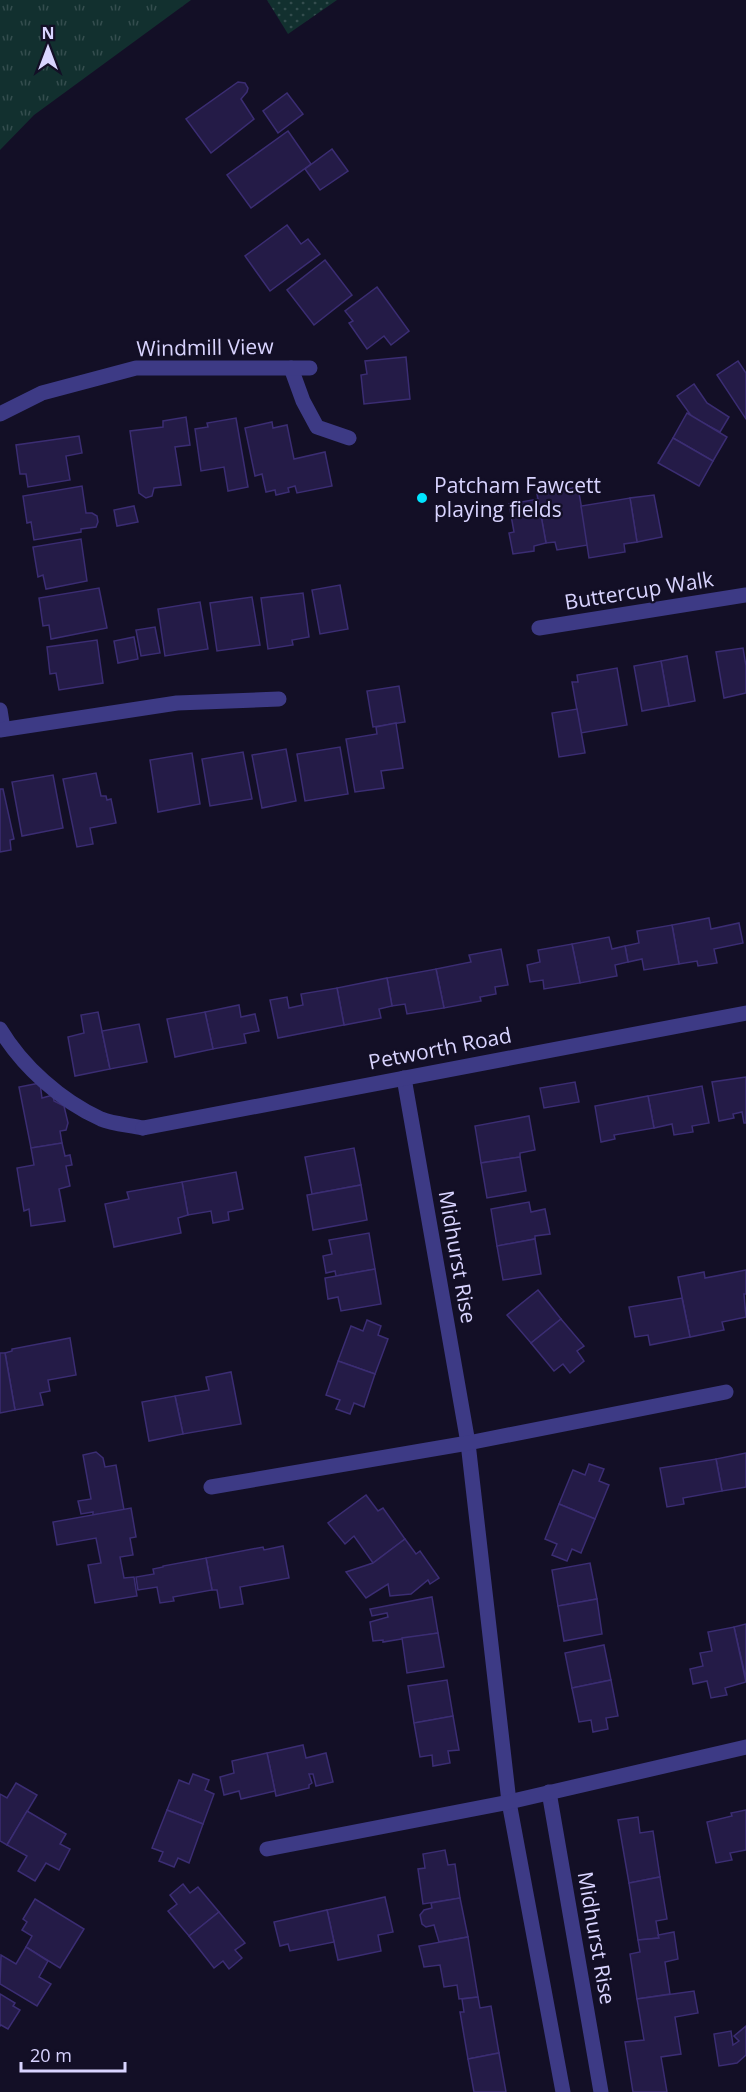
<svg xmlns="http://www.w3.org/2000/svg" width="746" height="2092" viewBox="0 0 746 2092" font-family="'Open Sans',sans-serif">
  <defs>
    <pattern id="grass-tufts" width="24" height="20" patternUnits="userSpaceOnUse" patternTransform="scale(1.5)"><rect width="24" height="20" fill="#12302f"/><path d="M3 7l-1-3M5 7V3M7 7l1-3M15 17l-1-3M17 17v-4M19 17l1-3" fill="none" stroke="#344d4e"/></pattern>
    <pattern id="park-dots" width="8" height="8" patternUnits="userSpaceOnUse" patternTransform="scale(1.5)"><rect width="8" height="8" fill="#12302f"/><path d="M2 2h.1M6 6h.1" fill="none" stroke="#344d4e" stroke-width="1.8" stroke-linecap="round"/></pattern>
  </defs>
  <rect width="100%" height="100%" fill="#130f26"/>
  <!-- grass -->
  <polygon fill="url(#grass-tufts)" points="0,0 191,0 34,115 0,150"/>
  <!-- park -->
  <polygon fill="url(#park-dots)" points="267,0 337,0 288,34"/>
  <!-- building -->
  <g fill="#241b47" stroke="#3b2d73" stroke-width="1.5">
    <polygon points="238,82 245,83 248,88 247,92 241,99 254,119 211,153 186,119"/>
    <polygon points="287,93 303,114 278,133 263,111"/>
    <polygon points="288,131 311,164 251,208 227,175"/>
    <polygon points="332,149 348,171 320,190 305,169"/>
    <polygon points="287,225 301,244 308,239 320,254 270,291 245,256"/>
    <polygon points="325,260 352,295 314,325 287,290"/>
    <polygon points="377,287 409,331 391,345 384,336 367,349 349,323 353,321 345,311"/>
    <polygon points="406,357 410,399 364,404 361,375 367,374 365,361"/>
    <polygon points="738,361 746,373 746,419 717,375"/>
    <polygon points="694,384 707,403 729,417 720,432 692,417 677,396"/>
    <polygon points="687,413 727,437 713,461 673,438"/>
    <polygon points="186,417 190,445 175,447 181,485 154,488 152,496 146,498 139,493 130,431 163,427 163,421"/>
    <polygon points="236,418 248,487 228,491 224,467 201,471 195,429 208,427 207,423"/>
    <polygon points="272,422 273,428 287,425 294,459 325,452 332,486 297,493 295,486 288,488 289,492 276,495 275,490 266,492 262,474 255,476 245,428"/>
    <polygon points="79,436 82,453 66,456 70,480 28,487 26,474 20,474 16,445"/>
    <polygon points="673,438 713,461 699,486 658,463"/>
    <polygon points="82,486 86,513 92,513 97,516 98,522 96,527 81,529 81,532 34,540 31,522 27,523 23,496"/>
    <polygon points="578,487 588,545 557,550 555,542 546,543 537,494"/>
    <polygon points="654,495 662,537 637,542 630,498"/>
    <polygon points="630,498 637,542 624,544 625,552 589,558 581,506"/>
    <polygon points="538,499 546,543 534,546 534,551 513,554 509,533 514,532 509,504"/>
    <polygon points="134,506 138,522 117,526 114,510"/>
    <polygon points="81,539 87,581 46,589 43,575 38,577 33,547"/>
    <polygon points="340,585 348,629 320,634 312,590"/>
    <polygon points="99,588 107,628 51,639 49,625 43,626 39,598"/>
    <polygon points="303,593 309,637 292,640 293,645 268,649 261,598"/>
    <polygon points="252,597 260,645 217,651 210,603"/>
    <polygon points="200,602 208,649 165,656 158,609"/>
    <polygon points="155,627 160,653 141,656 136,630"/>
    <polygon points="134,637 138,659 118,663 114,641"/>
    <polygon points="97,640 103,683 59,690 56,673 50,674 47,647"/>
    <polygon points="743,648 746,666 746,693 724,698 716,652"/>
    <polygon points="687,656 695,701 669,706 661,661"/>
    <polygon points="661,661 669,706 642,711 634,666"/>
    <polygon points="617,668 627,725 581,733 572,682 578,682 577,675"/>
    <polygon points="399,686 405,722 373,727 367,691"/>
    <polygon points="577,709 585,753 559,757 552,713"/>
    <polygon points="396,723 403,768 381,771 384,788 355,792 346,739 377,734 376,727"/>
    <polygon points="340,747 348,794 305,801 297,754"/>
    <polygon points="286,749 296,801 262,808 252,755"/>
    <polygon points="243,752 252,799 210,806 202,759"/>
    <polygon points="192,753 200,804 158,812 150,760"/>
    <polygon points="96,773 101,796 106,796 107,800 111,799 116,823 90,828 93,844 77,847 63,779"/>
    <polygon points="53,775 63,828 22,836 12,782"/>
    <polygon points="0,789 3,789 14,839 10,840 11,850 0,852"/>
    <polygon points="709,918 711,929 739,923 743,943 714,949 717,963 698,966 697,961 679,964 672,925"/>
    <polygon points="672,925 679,964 644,970 642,959 628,962 625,946 639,943 637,931"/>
    <polygon points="609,937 612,949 625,946 628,962 615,965 617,976 580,983 572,944"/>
    <polygon points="572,944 580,983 544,989 543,980 530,982 527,965 540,962 538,950"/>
    <polygon points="501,949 508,985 495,987 496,994 480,997 481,1001 444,1008 436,969 471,962 469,955"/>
    <polygon points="436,969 444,1008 407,1014 405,1004 392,1006 387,978"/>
    <polygon points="387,978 392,1006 379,1009 381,1018 344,1025 337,988"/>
    <polygon points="337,988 344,1025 278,1038 270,1000 287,997 289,1008 303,1005 301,994"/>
    <polygon points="239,1005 241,1017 255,1014 259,1031 244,1034 246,1043 213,1049 205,1012"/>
    <polygon points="98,1012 110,1069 75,1076 68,1037 84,1033 81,1015"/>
    <polygon points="205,1012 213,1049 175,1057 167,1019"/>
    <polygon points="139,1024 147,1062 110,1069 102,1031"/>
    <polygon points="746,1077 746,1123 744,1123 742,1112 733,1114 734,1118 719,1121 712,1082"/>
    <polygon points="575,1082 579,1102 544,1108 540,1088"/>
    <polygon points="40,1083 42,1098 53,1095 54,1101 64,1106 68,1123 66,1130 60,1131 62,1143 31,1148 19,1087"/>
    <polygon points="702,1086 709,1123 692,1126 693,1132 674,1135 672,1124 654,1128 648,1096"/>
    <polygon points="648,1096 654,1128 614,1135 615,1139 601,1142 595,1106"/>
    <polygon points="529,1116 535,1150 520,1153 520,1157 481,1163 475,1126"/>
    <polygon points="62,1143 65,1156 70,1155 72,1165 66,1166 70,1186 59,1189 65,1221 31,1226 29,1209 24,1211 17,1168 34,1165 31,1148"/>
    <polygon points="354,1148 361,1185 312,1194 305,1157"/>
    <polygon points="520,1157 526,1191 487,1198 481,1163"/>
    <polygon points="236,1172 243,1209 228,1212 229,1220 213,1223 211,1211 188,1215 182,1182"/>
    <polygon points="182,1182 188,1215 178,1218 181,1233 114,1247 105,1204 129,1199 127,1192"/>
    <polygon points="361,1185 367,1220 313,1230 307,1195"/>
    <polygon points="529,1202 531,1212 545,1209 550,1234 535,1236 535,1239 497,1246 491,1209"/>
    <polygon points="369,1233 375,1269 336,1276 335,1271 326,1273 323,1256 332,1254 329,1240"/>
    <polygon points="535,1239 541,1274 503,1280 497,1246"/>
    <polygon points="375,1269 381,1304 341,1311 338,1297 328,1299 325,1278"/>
    <polygon points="746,1270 746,1294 744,1294 746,1317 722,1322 724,1330 690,1337 678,1277 704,1272 705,1278"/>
    <polygon points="538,1290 561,1319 531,1343 507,1315"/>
    <polygon points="682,1298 690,1337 650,1345 648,1335 635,1337 629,1307"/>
    <polygon points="561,1319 584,1346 577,1351 584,1361 570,1373 563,1364 554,1371 531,1343"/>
    <polygon points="367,1320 381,1326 378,1335 388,1339 375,1374 338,1361 351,1326 363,1331"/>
    <polygon points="70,1338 76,1375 48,1380 50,1391 40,1393 43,1405 15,1410 5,1353 12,1351 12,1349"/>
    <polygon points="0,1353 5,1353 15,1410 0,1413"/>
    <polygon points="338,1361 375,1374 364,1407 354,1403 350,1414 336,1409 340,1400 326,1395"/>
    <polygon points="231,1372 241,1424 183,1434 175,1396 209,1390 206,1377"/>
    <polygon points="175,1396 183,1434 149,1441 142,1402"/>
    <polygon points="96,1452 103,1458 105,1467 116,1465 124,1510 93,1515 93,1512 81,1514 78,1501 91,1499 83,1455"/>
    <polygon points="746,1453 746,1487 722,1491 716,1459"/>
    <polygon points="716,1459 722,1491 683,1498 684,1504 667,1507 660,1468"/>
    <polygon points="589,1464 604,1469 599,1481 609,1485 595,1519 559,1504 573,1470 585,1475"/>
    <polygon points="366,1495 378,1511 383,1508 405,1539 373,1563 354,1536 345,1544 328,1523"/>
    <polygon points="559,1504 595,1519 581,1553 572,1549 567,1561 552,1555 557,1544 545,1539"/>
    <polygon points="131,1508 136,1537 130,1538 133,1555 120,1557 124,1578 134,1577 137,1596 95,1603 88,1565 101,1563 96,1538 57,1545 53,1522"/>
    <polygon points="405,1539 416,1554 420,1551 439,1578 430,1584 428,1580 411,1594 390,1596 388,1584 366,1598 346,1572 373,1563"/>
    <polygon points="283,1546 289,1578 240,1587 243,1604 220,1608 217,1590 212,1590 206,1558 263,1547 264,1550"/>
    <polygon points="206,1558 212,1590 173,1597 174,1601 160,1603 157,1587 138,1590 136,1577 154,1574 153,1569 163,1567 163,1566"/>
    <polygon points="590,1563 597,1599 558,1606 552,1570"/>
    <polygon points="432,1597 438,1633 383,1642 383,1640 373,1641 370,1622 388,1617 387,1613 372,1616 370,1609"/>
    <polygon points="597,1599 602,1634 564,1641 558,1606"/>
    <polygon points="746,1624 746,1679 734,1627"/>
    <polygon points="734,1627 746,1682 725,1688 727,1695 711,1698 707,1681 693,1684 690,1669 703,1666 700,1653 712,1651 708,1632"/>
    <polygon points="438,1633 444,1667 407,1673 402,1638"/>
    <polygon points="604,1645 611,1680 572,1688 565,1653"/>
    <polygon points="447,1680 453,1716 414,1723 408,1686"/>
    <polygon points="611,1680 618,1716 606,1718 608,1729 593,1732 591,1720 579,1722 572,1688"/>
    <polygon points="453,1716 459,1750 448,1751 450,1763 433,1766 432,1755 420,1757 414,1723"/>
    <polygon points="303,1745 306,1758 326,1753 333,1782 316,1786 313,1774 309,1774 312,1783 309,1785 309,1788 276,1796 267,1753"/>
    <polygon points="267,1753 275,1791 241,1799 239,1791 224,1795 220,1777 234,1773 232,1761"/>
    <polygon points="193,1774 209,1780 205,1790 214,1794 203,1824 167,1810 179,1780 189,1784"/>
    <polygon points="16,1783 37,1795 7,1845 0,1841 0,1794 7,1798"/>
    <polygon points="167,1810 203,1824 189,1863 178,1858 174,1867 159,1861 163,1852 152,1848"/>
    <polygon points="746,1810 746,1850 730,1853 732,1860 716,1863 707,1822 732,1816 731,1813"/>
    <polygon points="27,1811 66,1834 60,1844 70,1849 59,1870 46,1863 35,1881 18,1871 27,1856 7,1845"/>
    <polygon points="638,1817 640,1833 653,1831 660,1877 629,1883 618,1820"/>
    <polygon points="445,1850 448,1865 455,1864 460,1898 423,1904 418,1869 425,1868 423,1854"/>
    <polygon points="660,1877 667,1919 656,1921 659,1938 638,1940 629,1883"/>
    <polygon points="183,1884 190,1893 198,1887 219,1912 189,1936 168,1911 177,1904 170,1895"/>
    <polygon points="385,1897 393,1932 378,1935 381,1951 338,1960 327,1910"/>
    <polygon points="460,1898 468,1937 439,1942 434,1925 426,1927 422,1924 420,1915 424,1910 432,1908 431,1903"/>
    <polygon points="35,1899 84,1929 60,1968 26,1947 32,1936 22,1930 27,1922 23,1919"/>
    <polygon points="327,1910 334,1942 290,1951 288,1944 280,1946 274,1922"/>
    <polygon points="219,1912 245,1943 235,1950 242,1958 229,1969 223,1961 214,1968 189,1936"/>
    <polygon points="674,1932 678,1959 665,1962 670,1994 637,1999 630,1954 640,1952 638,1940 659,1938 658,1935"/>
    <polygon points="468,1937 478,1997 459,1999 457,1985 444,1987 440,1965 424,1967 419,1946"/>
    <polygon points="26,1947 48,1961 39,1977 51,1984 37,2006 0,1984 1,1955 16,1964"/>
    <polygon points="694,1991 698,2013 675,2017 681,2054 661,2057 667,2092 633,2092 625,2042 644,2040 637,1999"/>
    <polygon points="0,1994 15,2003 13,2006 20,2010 8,2029 1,2025 0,2026"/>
    <polygon points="478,1997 480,2008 491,2006 499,2053 468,2059 460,2012 464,2012 462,1999"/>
    <polygon points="746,2026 746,2055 737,2063 719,2066 714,2034 731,2031 733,2045 739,2041 734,2036"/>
    <polygon points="499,2053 506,2092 474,2092 468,2059"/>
  </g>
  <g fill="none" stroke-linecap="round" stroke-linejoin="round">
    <!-- lane -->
    <g stroke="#3d3a85" stroke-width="15">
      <polyline points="291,368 303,401 317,427 349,438"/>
      <path d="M0,1029c22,37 61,72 101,90 12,5 29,6 42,9"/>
    </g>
    <!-- street -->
    <g stroke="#3d3a85" stroke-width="15">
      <polyline points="0,414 42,393 136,368 310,368"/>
      <polyline points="539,628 746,595"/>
      <polyline points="0,710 3,729"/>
      <polyline points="0,730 177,703 279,699"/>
      <polyline points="404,1078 468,1443 509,1802 563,2092"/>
      <polyline points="143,1128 746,1013"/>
      <polyline points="211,1487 468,1443 726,1392"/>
      <polyline points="549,1792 601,2092"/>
      <polyline points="267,1849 509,1802 746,1747"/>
    </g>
  </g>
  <!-- markers -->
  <circle fill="#00e5ff" stroke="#130f26" stroke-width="2" cx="422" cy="498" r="6"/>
  <g text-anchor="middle" stroke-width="4.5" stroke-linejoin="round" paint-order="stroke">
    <!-- street labels -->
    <g font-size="21" fill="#d9d4ff" stroke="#130f26">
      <text transform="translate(205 348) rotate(-1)" y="7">Windmill View</text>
      <text transform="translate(639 591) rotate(-9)" y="7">Buttercup Walk</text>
      <text transform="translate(440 1049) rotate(-11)" y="7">Petworth Road</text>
      <text transform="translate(457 1257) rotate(80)" y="7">Midhurst Rise</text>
      <text transform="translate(596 1938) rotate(80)" y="7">Midhurst Rise</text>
    </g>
    <!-- poi labels -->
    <g font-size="21" fill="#d9d4ff" stroke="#130f26" text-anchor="start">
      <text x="434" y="493">Patcham Fawcett<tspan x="434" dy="24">playing fields</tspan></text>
    </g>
  </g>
  <!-- north arrow -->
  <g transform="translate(48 48)" stroke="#130f26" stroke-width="4.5" paint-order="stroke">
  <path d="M0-4.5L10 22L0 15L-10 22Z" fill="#d9d4ff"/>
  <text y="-9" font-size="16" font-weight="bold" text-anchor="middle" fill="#d9d4ff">N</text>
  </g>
  <!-- scale -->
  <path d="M21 2062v9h104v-9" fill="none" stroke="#d9d4ff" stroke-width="3"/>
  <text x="30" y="2062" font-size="18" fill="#d9d4ff" stroke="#130f26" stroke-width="4.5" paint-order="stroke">20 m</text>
</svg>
